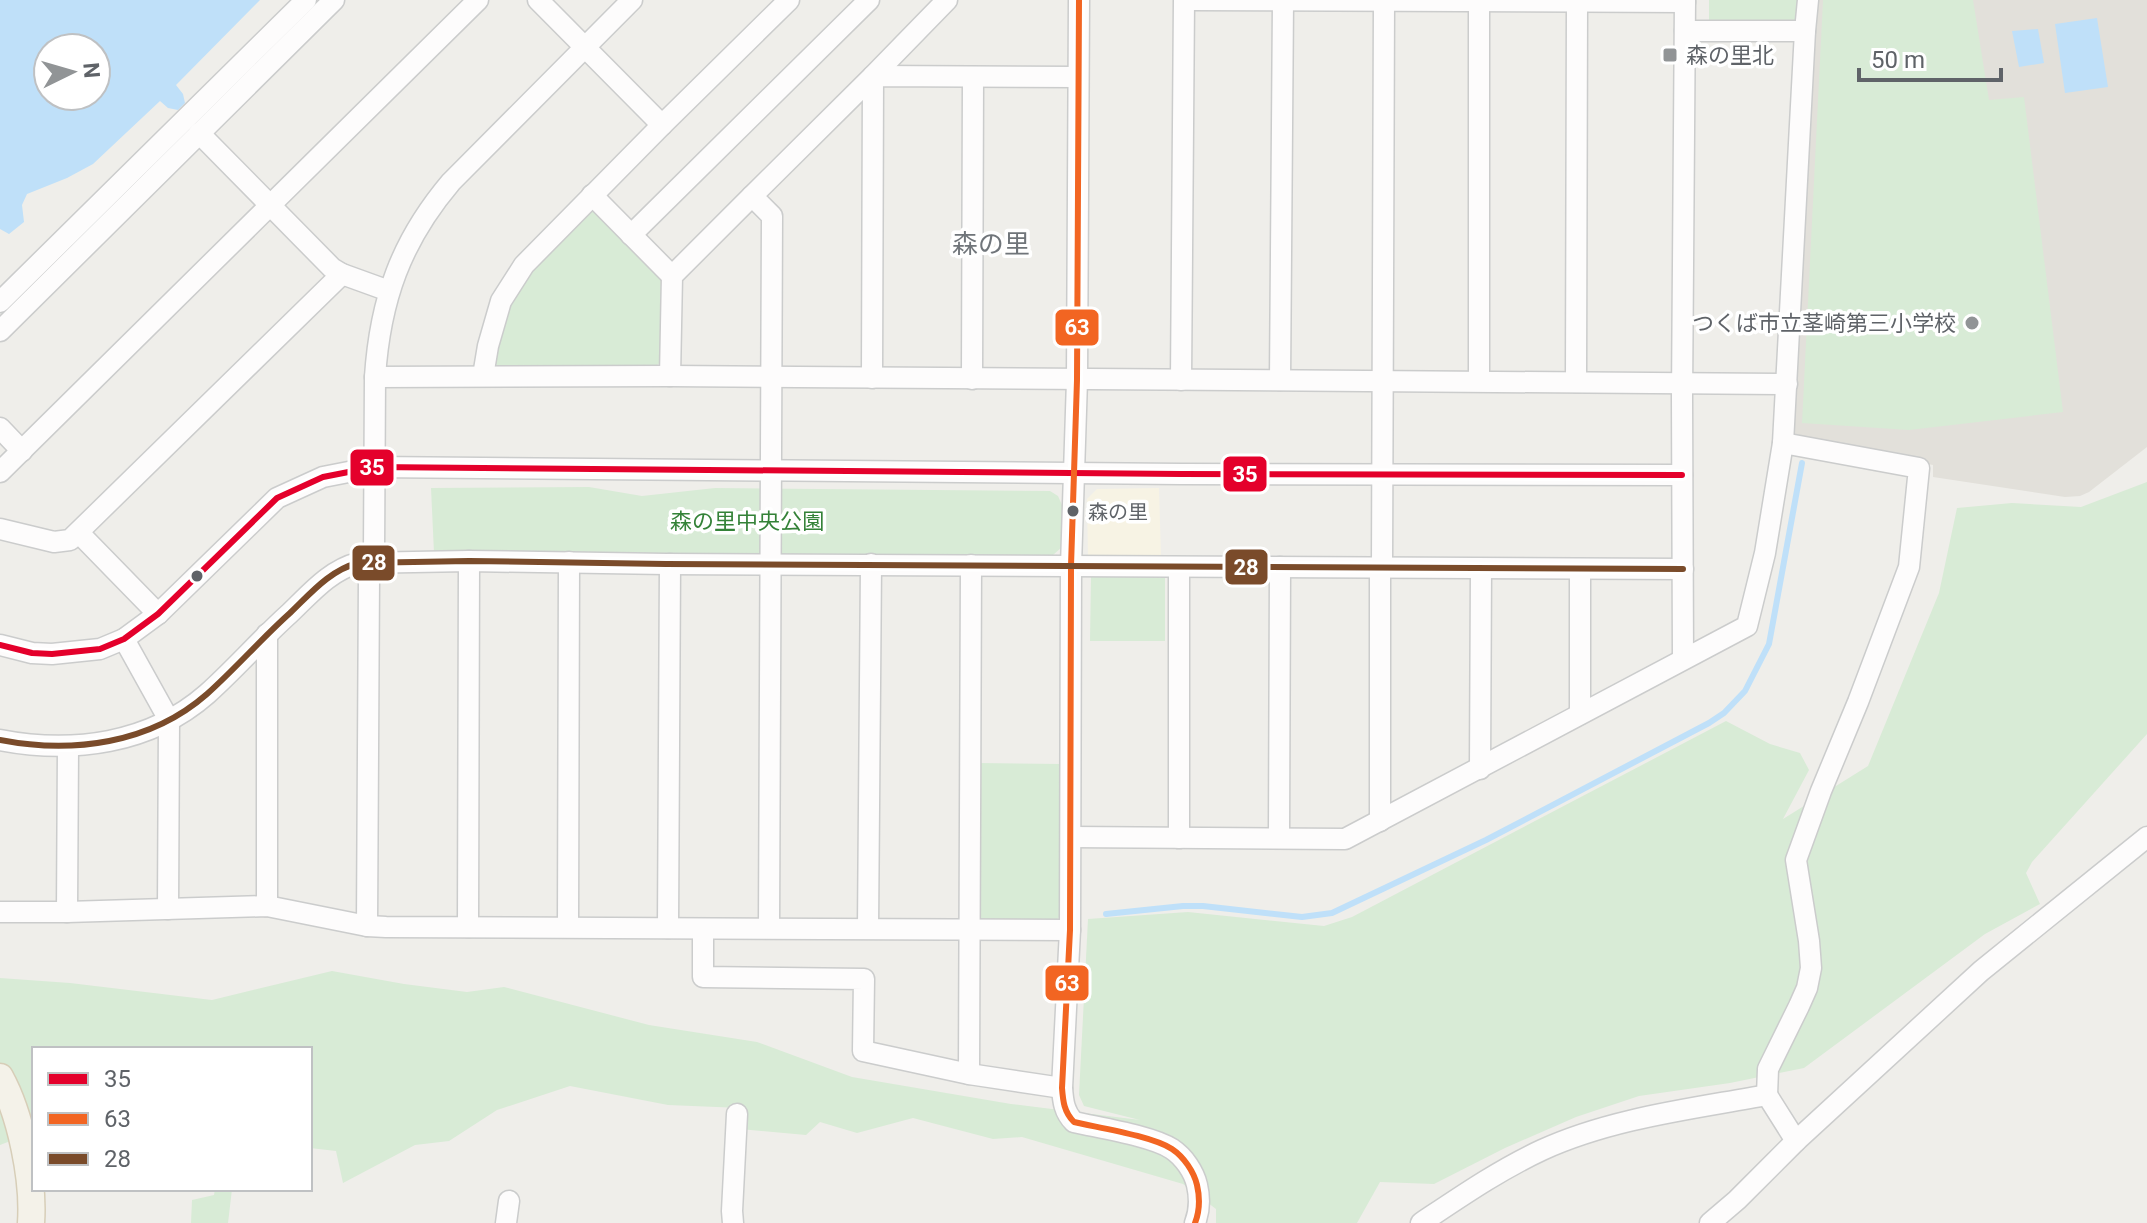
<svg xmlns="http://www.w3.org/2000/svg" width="2147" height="1223" viewBox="0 0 2147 1223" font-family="Roboto,'Noto Sans JP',sans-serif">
  <rect width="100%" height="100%" fill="#efeeea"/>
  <!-- commercial -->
  <polygon fill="#f7f3e4" points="1159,488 1161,556 1088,557 1087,499 1097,489"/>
  <!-- education -->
  <polygon fill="#e2e0da" points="1815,0 2147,0 2147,447 2089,492 2080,496 2065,497 1933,477 1933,465 1791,438"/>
  <!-- green -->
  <g fill="#d8ebd6">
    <rect x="1709" y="0" width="88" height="27"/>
    <polygon points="1823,0 1973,0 1989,100 2024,97 2063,412 1909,430 1802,423"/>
    <path d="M594,206l68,69 -1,87 -5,4 -155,2 -8,-6c7,-30 15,-63 35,-88 20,-24 44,-45 66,-68z"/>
    <polygon points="2147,482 2147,734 2032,862 2026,873 2040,904 1985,934 1804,1068 1730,1083 1639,1096 1576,1117 1505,1148 1434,1184 1380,1182 1357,1223 1216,1223 1216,1209 1183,1184 1022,1137 993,1139 913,1118 857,1133 820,1122 806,1135 740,1129 741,1108 668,1105 570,1086 497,1110 449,1141 415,1145 343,1183 336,1151 310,1148 310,1049 34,1049 34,1132 0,1145 0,978 70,983 212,1000 332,971 404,984 467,992 504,987 649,1025 757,1042 852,1077 1011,1104 1140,1120 1084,1106 1079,1095 1088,919 1188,912 1324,926 1352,917 1726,721 1770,744 1800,753 1809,770 1783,819 1868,766 1939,593 1957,508 2012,503 2081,507"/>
    <polygon points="589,487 642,496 715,488 1050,491 1058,496 1062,505 1062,547 1053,555 434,553 431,488"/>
    <polygon points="1091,577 1165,577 1165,641 1090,641"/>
    <polygon points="977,763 1062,764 1060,916 1055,922 983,921 977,916"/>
    <polygon points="215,1189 232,1189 228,1223 191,1223 192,1200 214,1195"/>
  </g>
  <!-- water -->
  <g fill="#bfe0f9" fill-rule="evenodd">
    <path d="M0,0h260l-84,85 7,9 2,9 -7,7 -10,-2 -8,-7 -67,63 -26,14 -40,16 -5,11 2,17 -15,12 -9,-5zM96,48v48h-48v-48z"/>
    <polygon points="2097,18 2108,87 2065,93 2055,24"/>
    <polygon points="2038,29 2044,63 2019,67 2012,31"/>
  </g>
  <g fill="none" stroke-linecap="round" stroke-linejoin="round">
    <!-- stream -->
    <polyline stroke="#bfe0f9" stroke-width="6" points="1106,914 1183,906 1203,906 1302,917 1332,913 1486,840 1709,723 1724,713 1745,691 1769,644 1802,463"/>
    <defs>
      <g id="minor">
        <polyline points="538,0 662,125"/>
        <path d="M1079,0l-2,380 -6,186 -1,364 -8,158c1,13 2,24 12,34 26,6 78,14 98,27 12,8 22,23 25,36 3,13 3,25 -2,38"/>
        <polyline points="1190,0 1685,2"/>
        <polyline points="1479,1 1479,381"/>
        <polyline points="1685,31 1805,31"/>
        <polyline points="199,133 332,268 342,274 389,291"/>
        <polyline points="592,195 672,276"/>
        <polyline points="631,235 869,0"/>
        <polyline points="0,302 306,0"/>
        <polyline points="0,331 334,0"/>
        <polyline points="483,376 488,346 501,301 524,265 662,125 789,0"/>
        <polyline points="670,376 672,276 752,196"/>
        <polyline points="375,377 670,376 1787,384"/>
        <polyline points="872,378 873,76 947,0"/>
        <polyline points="972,379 973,77"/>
        <polyline points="1181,380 1184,0"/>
        <polyline points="1280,380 1283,1"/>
        <polyline points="1576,382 1577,1"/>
        <polyline points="0,428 22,451"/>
        <polyline points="0,472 478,0"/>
        <polyline points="0,529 54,542 70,540 342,274"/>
        <polyline points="79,533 158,614"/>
        <polyline points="1380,568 1380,821"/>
        <polyline points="1382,568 1384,0"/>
        <polyline points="1580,569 1580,714"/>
        <polyline points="267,634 267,906"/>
        <polyline points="124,639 169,720 168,909"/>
        <polyline points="0,645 32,653 52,654 100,649 124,639 158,614 277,498 323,477 374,467 1181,474 1682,475"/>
        <polyline points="1683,659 1682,397 1685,0"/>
        <path d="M0,740c72,14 150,4 207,-46 29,-26 54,-55 83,-81 20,-19 40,-43 68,-50l111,-2 197,3 1017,5"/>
        <polyline points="1480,769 1481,569"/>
        <polyline points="1071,837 1345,839 1747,626 1765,553 1783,443 1805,31 1808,0"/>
        <polyline points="1179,838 1179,567"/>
        <polyline points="1279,838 1280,567"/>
        <polyline points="0,912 67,912 267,906 367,926 386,927 1070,930"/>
        <polyline points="67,912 68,747"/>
        <path d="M367,926l2,-350 5,-23 1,-176c5,-77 26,-136 76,-195l181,-182"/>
        <polyline points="468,927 469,561"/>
        <polyline points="568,927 569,562"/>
        <polyline points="668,928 670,564"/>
        <polyline points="769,928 772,216 752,196 873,76 1078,77"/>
        <polyline points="868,928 871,564"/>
        <polyline points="703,929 703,977 864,979 863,1051 969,1074 1062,1088"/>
        <polyline points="969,1074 971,565"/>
        <polyline points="1767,1095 1768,1069 1799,1006 1807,988 1811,968 1809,941 1796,860 1821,791 1858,702 1909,567 1919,468 1783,443"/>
        <polyline points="506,1223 509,1201"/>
        <polyline points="733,1223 732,1211 737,1114"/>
        <path d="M1421,1223c39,-26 78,-53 121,-73 70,-32 150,-41 225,-55l29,46"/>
        <polyline points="1710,1223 1737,1200 1796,1141 1981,971 2147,837"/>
      </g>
      <path id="major" d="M0,1077c21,38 34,103 31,146"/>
    </defs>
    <!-- minor casing -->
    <use href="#minor" stroke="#cbcccc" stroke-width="23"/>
    <!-- major casing -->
    <use href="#major" stroke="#d7ceb8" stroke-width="29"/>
    <!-- minor -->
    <use href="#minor" stroke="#fdfcfc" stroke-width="20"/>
    <!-- major -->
    <use href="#major" stroke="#f4f2e9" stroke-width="26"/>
    <defs>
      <polyline id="bus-1" points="0,645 32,653 52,654 100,649 124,639 158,614 277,498 323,477 374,467 1181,474 1682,475"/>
      <path id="bus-2" d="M1079,0l-2,380 -6,186 -1,364 -8,158c1,13 2,24 12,34 26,6 78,14 98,27 12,8 22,23 25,36 3,13 3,25 -2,38"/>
      <path id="bus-3" d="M0,740c72,14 150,4 207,-46 29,-26 54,-55 83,-81 20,-19 40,-43 68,-50l111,-2 197,3 1017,5"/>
    </defs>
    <!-- bus-1 casing -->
    <use href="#bus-1" stroke="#fff" stroke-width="12"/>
    <!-- bus-2 casing -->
    <use href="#bus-2" stroke="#fff" stroke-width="12"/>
    <!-- bus-3 casing -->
    <use href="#bus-3" stroke="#fff" stroke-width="12"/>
    <!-- bus-1 -->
    <use href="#bus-1" stroke="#e4002b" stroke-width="6"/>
    <!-- bus-2 -->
    <use href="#bus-2" stroke="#f26522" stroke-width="6"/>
    <!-- bus-3 -->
    <use href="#bus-3" stroke="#7a4b2a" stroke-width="6"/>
  </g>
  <!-- markers -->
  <g fill="#919496" stroke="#fff" stroke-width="3">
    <rect x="1662" y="47" width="16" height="16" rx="4"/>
    <circle cx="1972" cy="323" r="8"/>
  </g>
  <g fill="#5f6368" stroke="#fff" stroke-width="3">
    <circle cx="1073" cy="511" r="7"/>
    <circle cx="197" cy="576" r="7"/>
  </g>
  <g text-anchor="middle" stroke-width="7" stroke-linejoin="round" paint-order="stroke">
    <!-- bus labels -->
    <g font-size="20" fill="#5f6368" stroke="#fff" text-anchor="start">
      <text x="1088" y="519">森の里</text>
    </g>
    <!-- poi labels -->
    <g font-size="22" fill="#5f6368" stroke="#fff" text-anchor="start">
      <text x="1686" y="63">森の里北</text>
      <text x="1956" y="331" text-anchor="end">つくば市立茎崎第三小学校</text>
    </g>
    <!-- park labels -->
    <g font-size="22" fill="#348238" stroke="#fff">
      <text x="747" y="529">森の里中央公園</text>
    </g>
    <!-- quarter labels -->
    <g font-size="26" fill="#70757a" stroke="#fff">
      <text x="991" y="253">森の里</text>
    </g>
  </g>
  <g stroke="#fff" stroke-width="3">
    <rect x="1054" y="308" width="46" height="39" rx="8" fill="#f26522"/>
    <rect x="349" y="448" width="46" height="39" rx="8" fill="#e4002b"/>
    <rect x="1222" y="455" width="46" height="38" rx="8" fill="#e4002b"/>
    <rect x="351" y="544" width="45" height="38" rx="8" fill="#7a4b2a"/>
    <rect x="1224" y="548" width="45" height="38" rx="8" fill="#7a4b2a"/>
    <rect x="1044" y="964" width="46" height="38" rx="8" fill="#f26522"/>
  </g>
  <g font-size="22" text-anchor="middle" font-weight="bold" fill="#fff">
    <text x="1077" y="335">63</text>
    <text x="372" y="475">35</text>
    <text x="1245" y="482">35</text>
    <text x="374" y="570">28</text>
    <text x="1246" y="575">28</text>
    <text x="1067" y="991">63</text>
  </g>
  <!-- legend -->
  <rect x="32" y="1047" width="280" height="144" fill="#ffffff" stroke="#bfc1c3" stroke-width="2"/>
  <rect x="48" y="1073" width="40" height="12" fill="#e4002b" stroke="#bfc1c3" stroke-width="2"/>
  <text x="104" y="1087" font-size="24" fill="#5f6368">35</text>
  <rect x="48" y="1113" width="40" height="12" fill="#f26522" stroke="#bfc1c3" stroke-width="2"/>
  <text x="104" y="1127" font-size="24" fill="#5f6368">63</text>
  <rect x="48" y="1153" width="40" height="12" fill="#7a4b2a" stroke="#bfc1c3" stroke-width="2"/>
  <text x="104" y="1167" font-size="24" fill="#5f6368">28</text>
  <!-- north arrow -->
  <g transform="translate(72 72) rotate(85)"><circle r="38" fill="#ffffff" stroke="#bfc1c3" stroke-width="2"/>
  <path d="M0-6L14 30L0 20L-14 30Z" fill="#919496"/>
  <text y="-12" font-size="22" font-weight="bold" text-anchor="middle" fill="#5f6368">N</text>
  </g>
  <!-- scale -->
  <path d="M1859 68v12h142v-12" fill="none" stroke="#5f6368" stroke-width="4"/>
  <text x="1871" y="68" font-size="24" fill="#5f6368" stroke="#ffffff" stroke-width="6" paint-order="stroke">50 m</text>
</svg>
